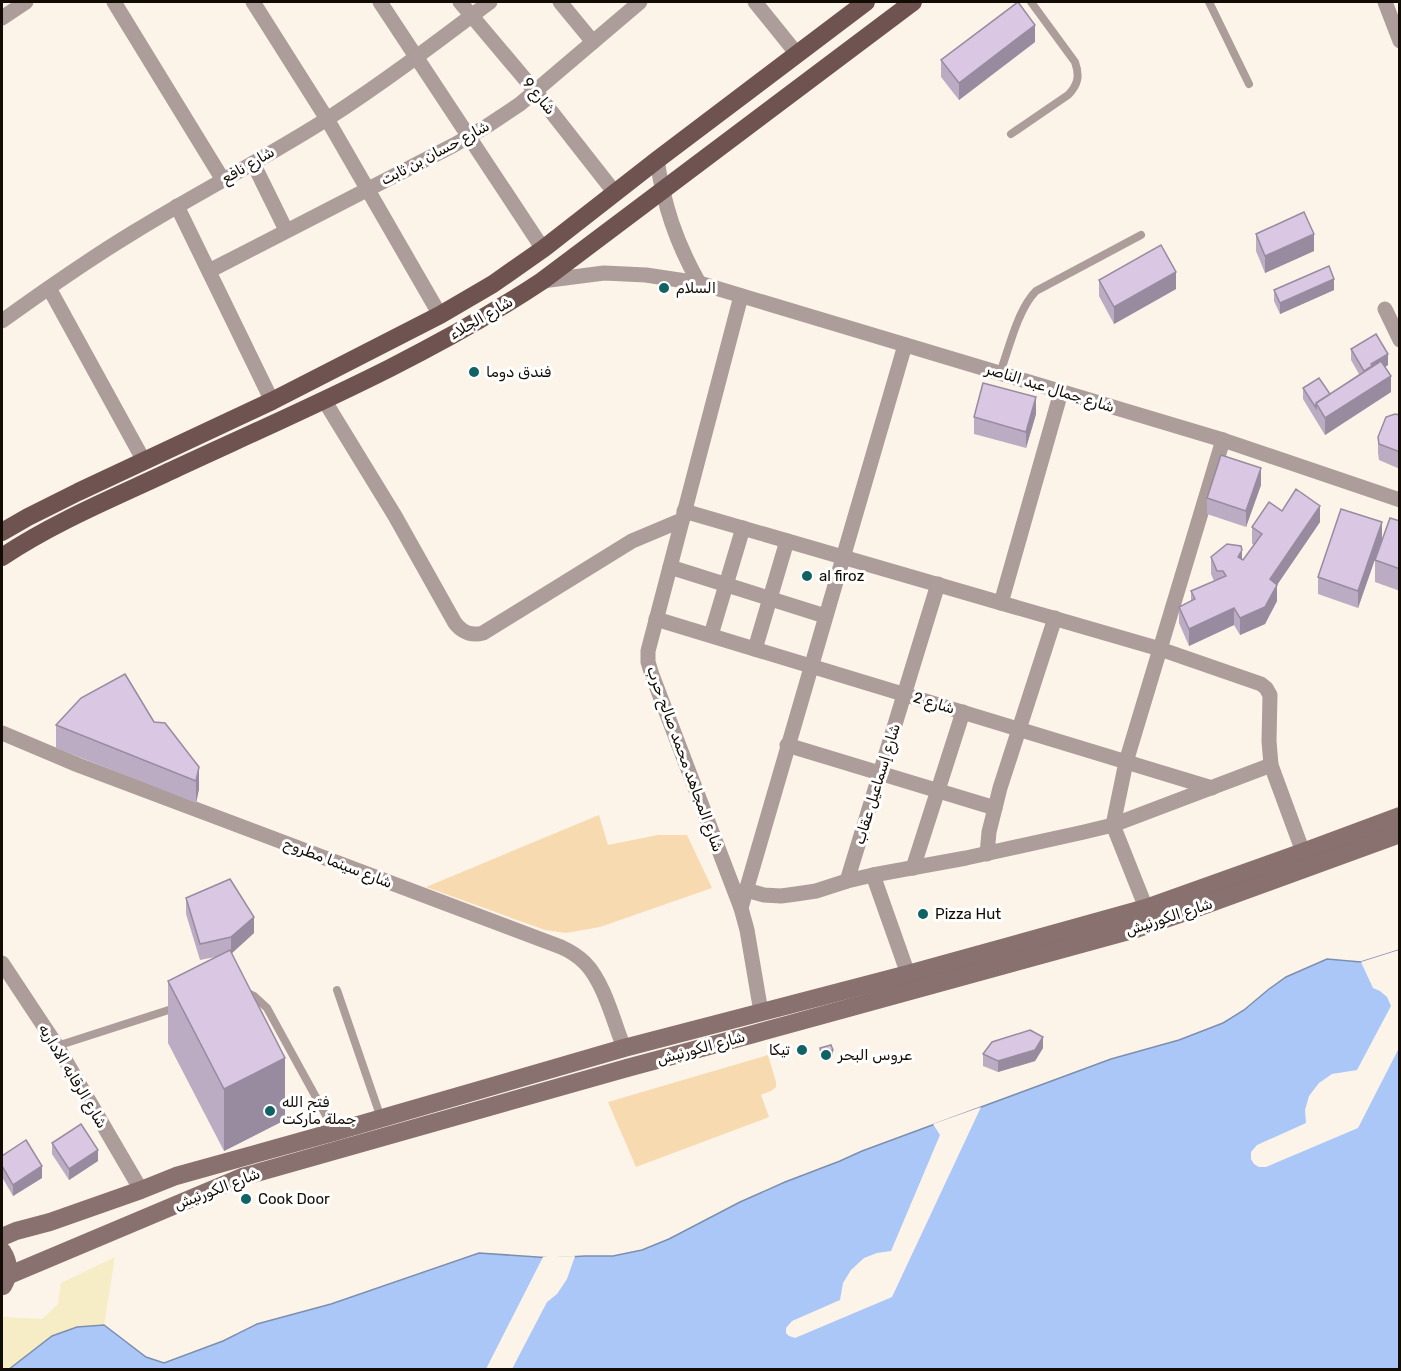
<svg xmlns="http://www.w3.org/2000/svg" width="1401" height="1371" viewBox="0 0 1401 1371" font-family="Rubik,Cairo,sans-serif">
  <rect width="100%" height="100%" fill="#fcf4e9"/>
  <!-- green -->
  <g fill="#f8dab0">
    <polygon points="599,815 608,845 658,835 687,835 712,888 600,927 566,933 545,930 426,887"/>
    <polygon points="768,1055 776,1082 776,1087 771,1091 761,1095 769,1117 636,1167 608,1102"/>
  </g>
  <!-- sand -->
  <polygon fill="#f6ecc6" points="115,1257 104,1325 77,1327 52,1336 8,1369 2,1369 2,1319 4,1317 42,1319 58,1304 61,1283"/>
  <!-- water -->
  <polygon fill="#abc7f8" stroke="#7d8faf" stroke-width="1.5" points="1399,950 1399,1369 8,1370 52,1336 77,1327 104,1325 146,1357 164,1363 223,1341 257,1324 331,1304 479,1253 552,1258 585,1256 613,1256 642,1250 669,1239 740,1202 785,1182 840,1161 862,1151 1111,1059 1179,1040 1223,1023 1244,1010 1269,989 1286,977 1327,959 1361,962"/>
  <!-- pier -->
  <g fill="#fcf4e9">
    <polygon points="1399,950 1399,1048 1358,1128 1266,1167 1259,1167 1254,1164 1251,1159 1251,1152 1257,1145 1306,1123 1305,1110 1309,1096 1319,1083 1332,1074 1357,1070 1391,1006 1387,997 1380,991 1373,988 1361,962"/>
    <polygon points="981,1107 892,1297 795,1338 789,1336 786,1333 786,1328 792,1321 840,1300 843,1283 851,1270 864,1258 877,1253 891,1251 940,1135 933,1124"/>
    <polygon points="575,1256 567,1279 557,1294 547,1302 512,1369 486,1369 543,1257"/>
  </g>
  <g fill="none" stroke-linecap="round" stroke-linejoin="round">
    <!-- lane -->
    <g stroke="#ac9c9a" stroke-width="8">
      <polyline points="1209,2 1249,84"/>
      <path d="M1011,134l57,-39c10,-10 12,-19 7,-33l-44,-60"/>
      <path d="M1000,373c9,-25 18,-64 36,-82l105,-56"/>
      <polyline points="337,990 381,1118"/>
      <polyline points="247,993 254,996 267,1008 334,1130"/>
      <polyline points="57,1046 178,1007"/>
    </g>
    <!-- street -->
    <g stroke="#ac9c9a" stroke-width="15">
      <polyline points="114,2 223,180"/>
      <polyline points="253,2 327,119 440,315"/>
      <polyline points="380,2 543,249"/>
      <polyline points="460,2 535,91 615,193"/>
      <polyline points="560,2 593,42"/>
      <polyline points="755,2 797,54"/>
      <polyline points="1385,2 1400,41"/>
      <polyline points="2,18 26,2"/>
      <path d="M657,160c7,46 19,82 42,123"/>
      <polyline points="253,163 286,230"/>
      <polyline points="177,206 272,401"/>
      <polyline points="209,271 454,145 487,126 520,104 640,2"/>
      <polyline points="542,281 604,273 646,275 699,283 1223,440 1400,500"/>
      <polyline points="49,288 144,461"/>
      <polyline points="741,296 648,651 648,662 652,675 741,908 747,930 761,1012"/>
      <polyline points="1385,309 1400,340"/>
      <path d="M2,321c43,-31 86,-61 132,-89 63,-39 130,-73 193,-113 56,-36 110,-77 163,-117"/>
      <path d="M324,400l71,116 60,107c8,10 16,13 28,10l149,-92 50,-21"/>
      <polyline points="684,511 1160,649 1261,684 1266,688 1270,695 1269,741 1271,765 1303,852"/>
      <polyline points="670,567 825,616"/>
      <polyline points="1001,603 1061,392"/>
      <polyline points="656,619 1212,788"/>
      <polyline points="711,635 743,528"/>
      <polyline points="755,649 787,541"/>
      <path d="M2,733l76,32 483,182c9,4 17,9 24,16 19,19 29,60 39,85"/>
      <polyline points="787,745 995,808"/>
      <polyline points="987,854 989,832 1000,788 1055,618"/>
      <polyline points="913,868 963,712"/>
      <polyline points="873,875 908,974"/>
      <polyline points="847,881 938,584"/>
      <polyline points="746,890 764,895 781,896 796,894 816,891 847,881 873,875 966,858 1084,832 1113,825 1271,765"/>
      <polyline points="741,908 905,345"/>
      <polyline points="1146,908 1113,825 1126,762 1223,440"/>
      <polyline points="2,963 57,1046 141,1190"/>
    </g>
    <!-- secondary -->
    <g stroke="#88716e" stroke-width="18">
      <polyline points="2,1237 16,1231 50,1222 141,1190 176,1176 334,1132 624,1048 908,974 1146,908 1303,852 1400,816"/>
      <path d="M2,1251c8,12 8,23 1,35"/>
      <polyline points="7,1276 242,1177 627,1068 750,1035 1136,929 1186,912 1400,834"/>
    </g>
    <!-- primary -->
    <g stroke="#6e5350" stroke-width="18">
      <polyline points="2,532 28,517 78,492 272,401 440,315 493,284 543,249 657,160 866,2"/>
      <path d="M2,557c54,-36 116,-61 175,-89 123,-57 252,-112 365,-187l371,-279"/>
    </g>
  </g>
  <!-- wall -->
  <g fill="#bbabc3">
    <polygon points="1035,42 959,100 941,77 941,60"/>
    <polygon points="1256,234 1314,251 1265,273 1256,251"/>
    <polygon points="1099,280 1176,289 1114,324 1099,296"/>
    <polygon points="1274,290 1334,290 1280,314 1274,301"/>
    <polygon points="1351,349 1388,365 1385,367 1391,392 1325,435 1303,399 1303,388 1330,394 1359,374 1351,360"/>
    <polygon points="1036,414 1026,448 974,434 974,417"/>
    <polygon points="1400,415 1400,469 1379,460 1378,453 1378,437"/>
    <polygon points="1261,485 1246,527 1207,514 1207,498"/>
    <polygon points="1282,511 1320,522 1277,585 1277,601 1265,624 1240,635 1234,625 1189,646 1179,623 1179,607 1191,601 1191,591 1214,581 1211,574 1211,557 1243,560 1254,545 1252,544 1252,527"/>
    <polygon points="1400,521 1400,591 1375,582 1375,560"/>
    <polygon points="1382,539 1358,608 1318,594 1318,577"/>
    <polygon points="56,725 199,767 199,789 196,803 56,748"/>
    <polygon points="186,898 254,933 232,953 285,1120 224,1151 168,1043 168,981 215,957 200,960 186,914"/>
    <polygon points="1043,1048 1035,1061 998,1072 983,1066 983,1054"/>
    <polygon points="52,1143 98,1161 69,1180 52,1154"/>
    <polygon points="2,1156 42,1178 13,1196 2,1177"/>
  </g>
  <!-- shaded-wall -->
  <g fill="#988b9f">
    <polygon points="1035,25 1035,42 959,100 959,83"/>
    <polygon points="1314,234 1314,251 1265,273 1265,256"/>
    <polygon points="1176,272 1176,289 1114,324 1114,307"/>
    <polygon points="1334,279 1334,290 1280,314 1280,303"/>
    <polygon points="1388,354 1388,365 1375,373 1371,364"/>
    <polygon points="1391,376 1391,392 1325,435 1325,418"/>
    <polygon points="1036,397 1036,414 1026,448 1026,432"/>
    <polygon points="1261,468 1261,485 1246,527 1246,511"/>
    <polygon points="1320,506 1320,522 1277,585 1277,601 1265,624 1240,635 1240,618 1270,579"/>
    <polygon points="1382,522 1382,539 1358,608 1358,591"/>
    <polygon points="1242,550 1242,567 1238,557"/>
    <polygon points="1234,608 1234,625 1189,646 1189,629"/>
    <polygon points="199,767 199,789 196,803 196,781"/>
    <polygon points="254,917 254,933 231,954 231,937"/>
    <polygon points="1043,1037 1043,1048 1035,1061 998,1072 998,1061"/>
    <polygon points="833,1050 833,1056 821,1059 821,1053"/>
    <polygon points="285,1058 285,1120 224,1151 224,1089"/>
    <polygon points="98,1150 98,1161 69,1180 69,1169"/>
    <polygon points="42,1166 42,1178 13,1196 13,1185"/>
  </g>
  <!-- building -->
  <g fill="#d9c7e3" stroke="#988b9f" stroke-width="1.5">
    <polygon points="1018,2 1035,25 959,83 941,60"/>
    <polygon points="1304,212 1314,234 1265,256 1256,234"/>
    <polygon points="1161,245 1176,272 1114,307 1099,280"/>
    <polygon points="1329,266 1334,279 1280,303 1274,290"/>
    <polygon points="1376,334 1388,354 1371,364 1372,366 1364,371 1351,349"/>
    <polygon points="1381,361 1391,376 1325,418 1316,403"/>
    <polygon points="1319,378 1330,394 1316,403 1316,408 1303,388"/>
    <polygon points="983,383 1036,397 1026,432 974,417"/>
    <polygon points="1395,414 1400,415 1400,452 1379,444 1378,437 1386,417"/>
    <polygon points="1221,455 1261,468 1246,511 1207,498"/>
    <polygon points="1296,489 1320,506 1270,579 1277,585 1265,607 1240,618 1234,608 1189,629 1179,607 1195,599 1191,591 1226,576 1223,571 1217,571 1211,557 1227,544 1241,546 1242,550 1238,557 1243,560 1262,534 1252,527 1269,502 1282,511"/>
    <polygon points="1341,509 1382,522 1358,591 1318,577"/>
    <polygon points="1390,518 1400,521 1400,569 1375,560"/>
    <polygon points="125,674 154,722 165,723 199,767 196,781 56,725 81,698"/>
    <polygon points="230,879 254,917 231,937 200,944 186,898"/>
    <polygon points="230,950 285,1058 224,1089 168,981"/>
    <polygon points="1030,1030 1043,1037 1035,1050 998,1061 983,1054 992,1042"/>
    <polygon points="831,1045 833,1050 821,1053 820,1048"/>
    <polygon points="81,1124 98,1150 69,1169 52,1143"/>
    <polygon points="26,1140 42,1166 13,1185 2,1166 2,1156"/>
  </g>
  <!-- markers -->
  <g fill="#106264" stroke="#fff" stroke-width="2">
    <circle cx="664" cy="288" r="6"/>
    <circle cx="474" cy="372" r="6"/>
    <circle cx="807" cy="576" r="6"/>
    <circle cx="923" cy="914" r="6"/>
    <circle cx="802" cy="1050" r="6"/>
    <circle cx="826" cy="1055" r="6"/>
    <circle cx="270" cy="1111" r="6"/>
    <circle cx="246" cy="1199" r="6"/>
  </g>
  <g text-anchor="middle" stroke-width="6" stroke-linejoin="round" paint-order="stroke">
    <!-- street labels -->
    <g font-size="15" fill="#130c04" stroke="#fff">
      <text transform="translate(539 96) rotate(51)" y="5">شارع 9</text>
      <text transform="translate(435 153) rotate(-28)" y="5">شارع حسان بن ثابت</text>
      <text transform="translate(248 165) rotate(-30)" y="5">شارع نافع</text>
      <text transform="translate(481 318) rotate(-30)" y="5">شارع الجلاء</text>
      <text transform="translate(1050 388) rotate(17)" y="5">شارع جمال عبد الناصر</text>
      <text transform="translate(934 703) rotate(17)" y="5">شارع 2</text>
      <text transform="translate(685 759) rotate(70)" y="5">شارع المجاهد محمد صالح حرب</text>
      <text transform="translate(877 784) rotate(-73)" y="5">شارع إسماعيل عقاب</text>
      <text transform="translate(338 863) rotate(21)" y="5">شارع سينما مطروح</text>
      <text transform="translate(1169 917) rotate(-18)" y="5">شارع الكورنيش</text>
      <text transform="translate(701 1048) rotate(-15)" y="5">شارع الكورنيش</text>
      <text transform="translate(73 1076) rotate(59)" y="5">شارع الرقابه الاداريه</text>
      <text transform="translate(217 1189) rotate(-21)" y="5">شارع الكورنيش</text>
    </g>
    <!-- poi labels -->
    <g font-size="15" fill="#130c04" stroke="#fff" text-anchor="start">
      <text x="676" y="293">السلام</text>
      <text x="486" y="377">فندق دوما</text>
      <text x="819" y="581">al firoz</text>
      <text x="935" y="919">Pizza Hut</text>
      <text x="790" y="1055" text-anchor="end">تيكا</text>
      <text x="838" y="1060">عروس البحر</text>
      <text x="282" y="1107">فتح الله<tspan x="282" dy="17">جملة ماركت</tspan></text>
      <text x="258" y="1204">Cook Door</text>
    </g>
  </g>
  <!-- border -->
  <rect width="1401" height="1371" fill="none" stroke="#130c04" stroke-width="6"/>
</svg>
